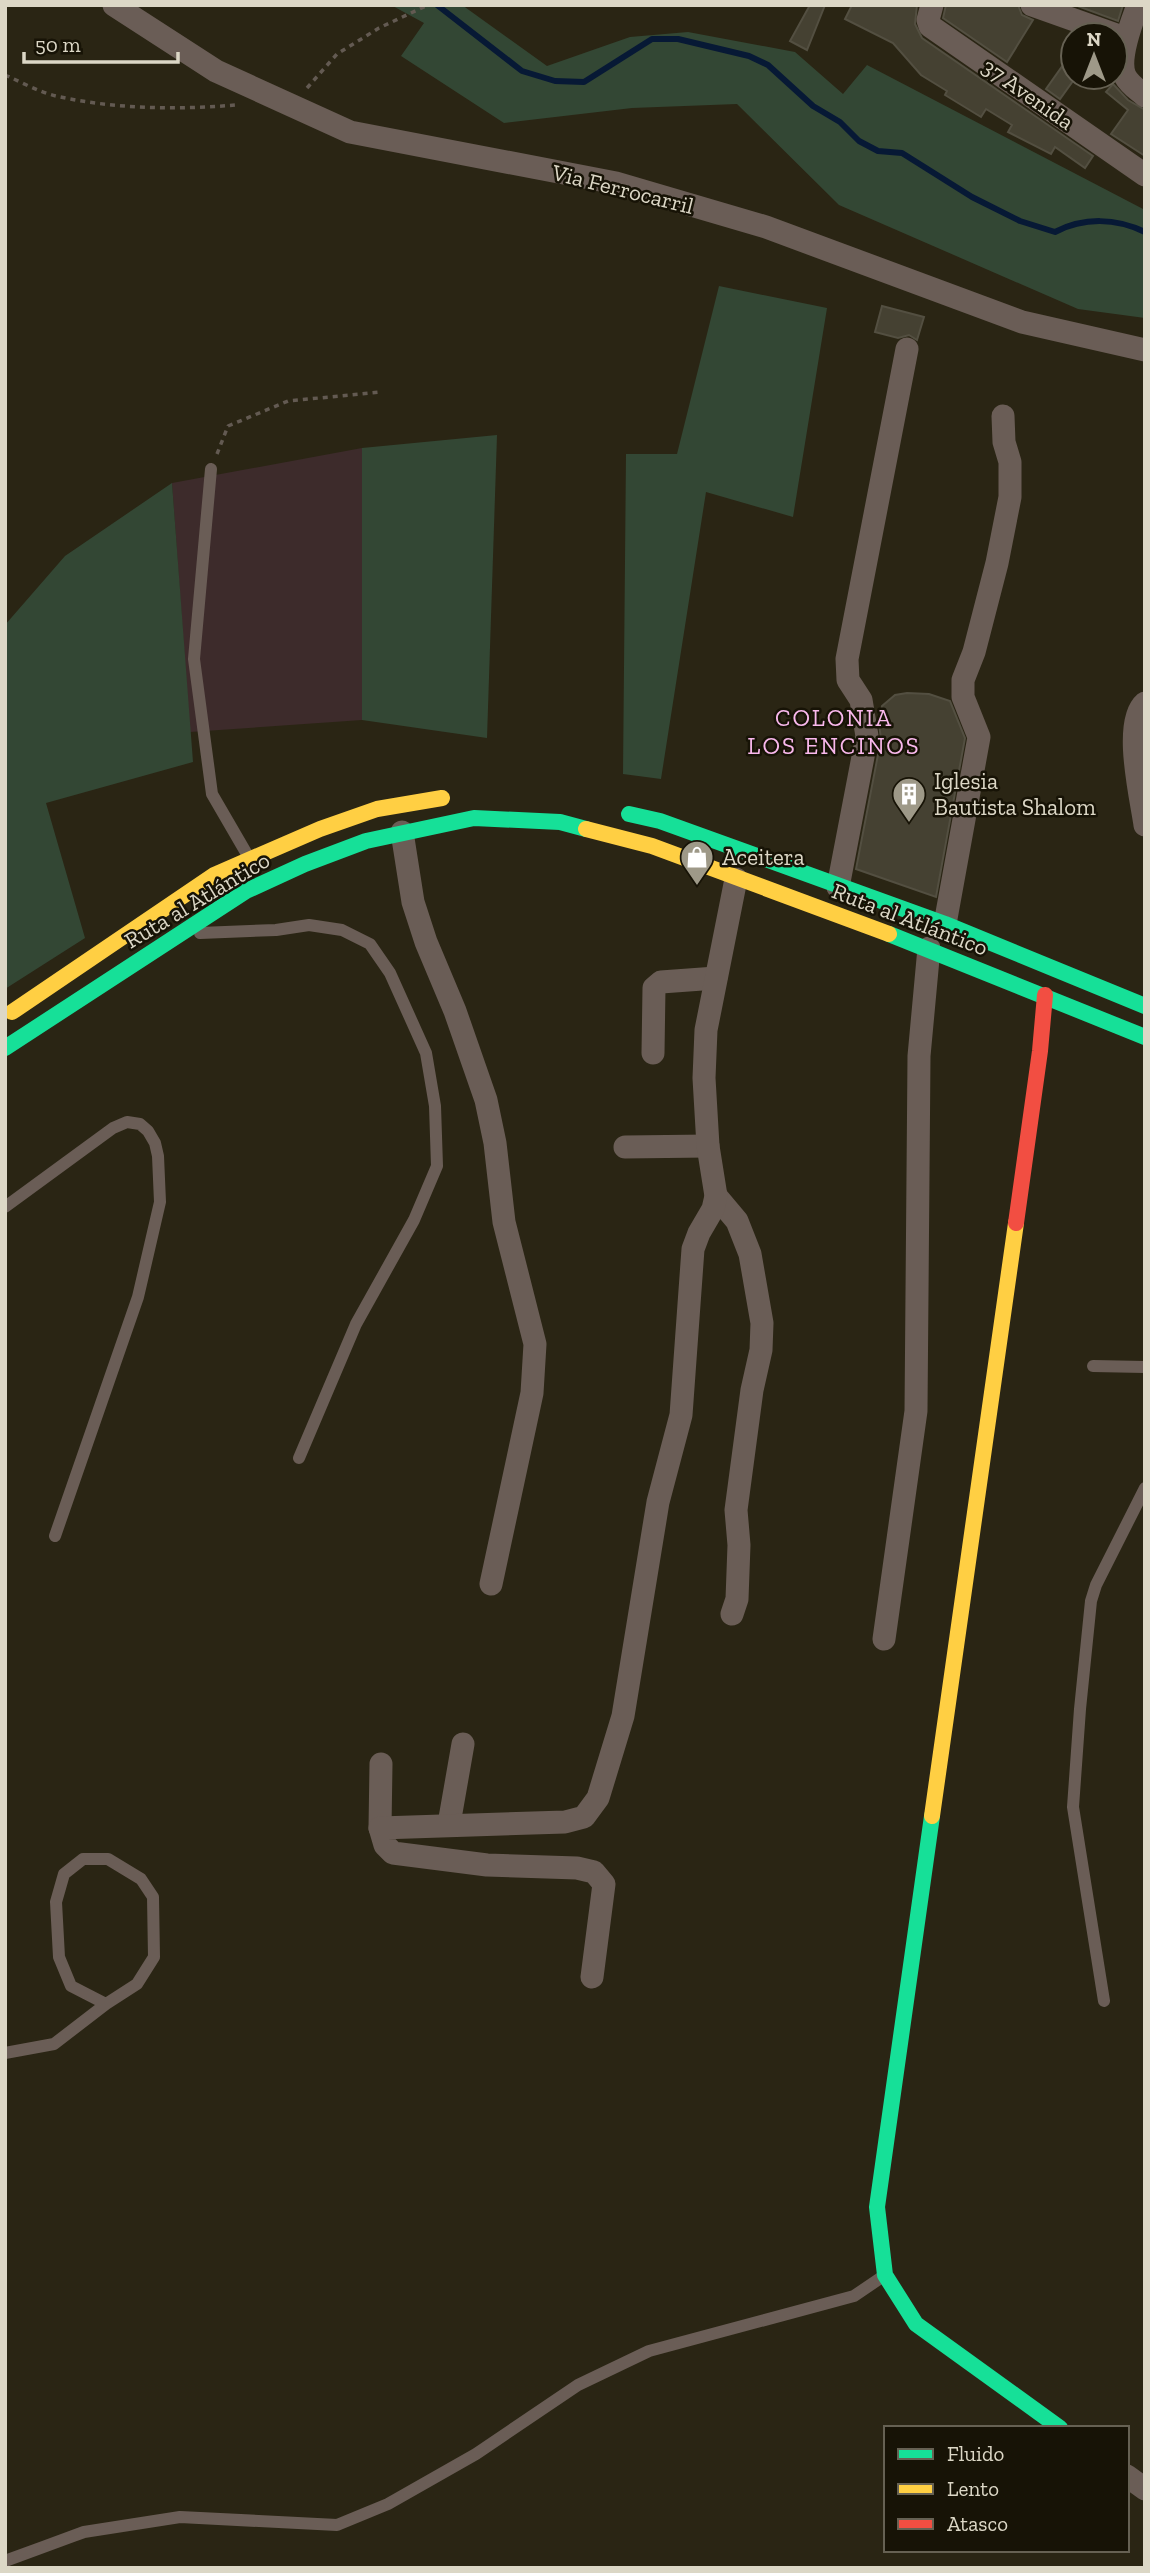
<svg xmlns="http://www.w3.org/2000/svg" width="1150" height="2573" viewBox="0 0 1150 2573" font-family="'Zilla Slab',serif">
  <rect width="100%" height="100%" fill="#2a2514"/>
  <!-- industrial -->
  <polygon fill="#3d2b2b" points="362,448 362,720 190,732 172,483"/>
  <!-- green -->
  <g fill="#334734">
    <polygon points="391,5 462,5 547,66 630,37 688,32 795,52 843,94 867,65 1145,210 1145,318 1078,309 839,205 737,104 632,108 504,123 401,56 424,23"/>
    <polygon points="719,286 827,308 793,517 706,492 661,779 623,774 626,454 677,454"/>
    <polygon points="497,435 487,738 362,720 362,448"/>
    <polygon points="172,483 193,762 46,803 85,938 5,989 5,625 65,556"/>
  </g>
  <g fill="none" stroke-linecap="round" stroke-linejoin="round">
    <!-- stream -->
    <path stroke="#071935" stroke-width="6" d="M437,5l85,66 33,10 29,1 68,-43h26l71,17 19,9 45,41 27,16 19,19 19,10 24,2 70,44 48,24 35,11c29,-15 61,-14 90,0"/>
  </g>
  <!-- building -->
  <g fill="#454132" stroke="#534f41" stroke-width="2">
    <polygon points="810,5 825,5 807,50 790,41"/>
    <polygon points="852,5 917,5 915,24 922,38 1093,156 1085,168 1055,147 1051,154 1008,132 1012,125 986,109 981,117 945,95 947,91 921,75 893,43 845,19"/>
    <polygon points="946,5 1018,5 1022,15 1033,20 1007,62 943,18"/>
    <polygon points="1075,5 1123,5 1118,21"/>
    <polygon points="1073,51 1073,81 1060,99 1046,89"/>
    <polygon points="1113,84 1128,100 1145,110 1145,156 1111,134 1128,110 1106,92"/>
    <polygon points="882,306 924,317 917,340 909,335 898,338 875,332"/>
    <polygon points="907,693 929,694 950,701 965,738 936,897 856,869 881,739 879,724 882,706 895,695"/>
  </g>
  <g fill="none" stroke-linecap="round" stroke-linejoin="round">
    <!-- path -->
    <g stroke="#635a52" stroke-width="3.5" stroke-dasharray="5 5" stroke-linecap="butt">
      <path d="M5,75c16,7 34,17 51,21 57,13 121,14 180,9"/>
      <polyline points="307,88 337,54 379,28 428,5"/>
      <polyline points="217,454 228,426 288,401 381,392"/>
    </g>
    <!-- lane -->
    <g stroke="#6a5d56" stroke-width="12">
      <polyline points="211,469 194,659 212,794 248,856"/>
      <polyline points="200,933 276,930 309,925 342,930 370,944 390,973 426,1053 435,1106 437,1166 414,1220 356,1324 299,1458"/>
      <polyline points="5,1207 113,1128 127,1122 140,1124 148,1131 155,1143 158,1156 160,1202 138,1297 55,1536"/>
      <polyline points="1093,1366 1145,1367"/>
      <polyline points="1104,2001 1073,1807 1080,1709 1091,1601 1096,1585 1145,1488"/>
      <polyline points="5,2053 54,2044 106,2004 137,1984 154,1957 153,1897 141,1879 108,1859 83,1859 64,1874 56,1902 59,1957 71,1986 106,2004"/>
      <polyline points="5,2561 84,2532 180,2517 337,2525 388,2504 476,2454 578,2385 649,2351 854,2296 885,2275"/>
    </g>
    <!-- street -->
    <g stroke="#6a5d56" stroke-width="23">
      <polyline points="114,5 216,71 350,132 616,183 766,227 1022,322 1145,350"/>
      <polyline points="932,5 928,20 930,26 1145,175"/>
      <polyline points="1032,5 1125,38"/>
      <path d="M1138,5c-6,17 -21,53 -13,71 4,8 13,14 20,20"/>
      <path d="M1145,703c-22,19 -4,94 0,122"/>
      <polyline points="402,832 413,902 426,942 455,1011 486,1100 495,1143 504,1222 535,1344 532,1393 491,1584"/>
      <polyline points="838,887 867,736 861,700 848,680 847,659 907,349"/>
      <polyline points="945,924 979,737 963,697 963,680 974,652 997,563 1010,497 1010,462 1004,442 1003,416"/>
      <polyline points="653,1053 654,988 661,982 716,978"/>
      <polyline points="625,1147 708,1146"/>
      <polyline points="716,1196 737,1221 750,1254 762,1323 761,1350 752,1390 736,1510 739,1545 737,1599 732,1614"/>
      <polyline points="884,1639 916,1411 919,1056 929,948"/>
      <polyline points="449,1824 463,1744"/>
      <polyline points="380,1828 381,1764"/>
      <polyline points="592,1977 604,1884 594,1872 577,1868 487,1865 393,1853 385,1845 380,1828 565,1822 584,1817 598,1798 623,1716 658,1502 681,1415 693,1249 699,1233 713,1209 716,1196 708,1146 704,1078 706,1030 736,879"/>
      <polyline points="1127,2476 1145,2489"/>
    </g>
    <!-- fast -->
    <g stroke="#16e098" stroke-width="16">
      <polyline points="629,814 660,821 945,924 1145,1006"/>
      <polyline points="889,934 1145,1037"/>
      <polyline points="5,1048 246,891 305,864 366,841 474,818 560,822 586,829"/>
      <polyline points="932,1816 877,2207 885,2275 916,2324 1060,2428"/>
    </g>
    <!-- slow -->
    <g stroke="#ffcf43" stroke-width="16">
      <polyline points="586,829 652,846 889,934"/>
      <polyline points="12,1012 214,875 320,829 377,809 442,798"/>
      <polyline points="932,1816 1016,1223"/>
    </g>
    <!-- jam -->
    <polyline stroke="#f24e42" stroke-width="16" points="1016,1223 1040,1051 1045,995"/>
  </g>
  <!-- icons -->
  <defs>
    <symbol id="building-pin" viewBox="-11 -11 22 30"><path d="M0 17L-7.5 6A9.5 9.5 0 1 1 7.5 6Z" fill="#9e9988" stroke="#171306"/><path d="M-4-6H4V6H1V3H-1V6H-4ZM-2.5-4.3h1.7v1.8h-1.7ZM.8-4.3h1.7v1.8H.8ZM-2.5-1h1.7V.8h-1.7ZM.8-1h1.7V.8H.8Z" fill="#fff"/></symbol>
    <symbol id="shop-pin" viewBox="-11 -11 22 30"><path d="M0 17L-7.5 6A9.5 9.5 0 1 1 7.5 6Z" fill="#9e9988" stroke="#171306"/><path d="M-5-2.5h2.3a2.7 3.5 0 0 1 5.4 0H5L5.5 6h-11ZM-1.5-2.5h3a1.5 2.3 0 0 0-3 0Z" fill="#fff"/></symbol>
  </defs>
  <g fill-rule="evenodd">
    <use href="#building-pin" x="890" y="775" width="38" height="52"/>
    <use href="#shop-pin" x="678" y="838" width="38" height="52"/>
  </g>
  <g text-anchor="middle" stroke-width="5" stroke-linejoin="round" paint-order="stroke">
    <!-- street labels -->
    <g font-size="23" fill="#dcd7c6" stroke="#171306">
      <text transform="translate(1028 94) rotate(35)" y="8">37 Avenida</text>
      <text transform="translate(623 189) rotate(14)" y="8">Via Ferrocarril</text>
      <text transform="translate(197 900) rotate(-31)" y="8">Ruta al Atlántico</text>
      <text transform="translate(910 919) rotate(21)" y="8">Ruta al Atlántico</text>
    </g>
    <!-- poi labels -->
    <g font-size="23" fill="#dcd7c6" stroke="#171306" text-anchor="start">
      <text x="934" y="789">Iglesia<tspan x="934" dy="26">Bautista Shalom</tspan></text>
      <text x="722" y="865">Aceitera</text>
    </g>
    <!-- neighbourhood labels -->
    <g font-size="24" letter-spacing="2" fill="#f9b8ec" stroke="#171306">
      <text x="834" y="726">COLONIA<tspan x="834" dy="28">LOS ENCINOS</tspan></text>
    </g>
  </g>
  <!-- border -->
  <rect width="1150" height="2573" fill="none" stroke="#dcd7c6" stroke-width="14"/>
  <!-- legend -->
  <rect x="884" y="2426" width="245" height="126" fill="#171306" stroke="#666153" stroke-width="2"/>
  <rect x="898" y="2449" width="35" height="10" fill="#16e098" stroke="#666153" stroke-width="2"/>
  <text x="947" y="2461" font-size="21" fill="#dcd7c6">Fluido</text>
  <rect x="898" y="2484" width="35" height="10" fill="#ffcf43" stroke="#666153" stroke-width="2"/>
  <text x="947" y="2496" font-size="21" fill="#dcd7c6">Lento</text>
  <rect x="898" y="2519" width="35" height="10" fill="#f24e42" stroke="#666153" stroke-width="2"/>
  <text x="947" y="2531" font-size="21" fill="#dcd7c6">Atasco</text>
  <!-- north arrow -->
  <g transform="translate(1094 56)"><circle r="33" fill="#171306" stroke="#666153" stroke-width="2"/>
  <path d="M0-5L12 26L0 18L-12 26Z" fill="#9e9988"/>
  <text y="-10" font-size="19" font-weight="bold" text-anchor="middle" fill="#dcd7c6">N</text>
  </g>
  <!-- scale -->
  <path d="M24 52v10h154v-10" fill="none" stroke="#dcd7c6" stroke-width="3.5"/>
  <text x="35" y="52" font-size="21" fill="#dcd7c6" stroke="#171306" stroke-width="5" paint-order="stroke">50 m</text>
</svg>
